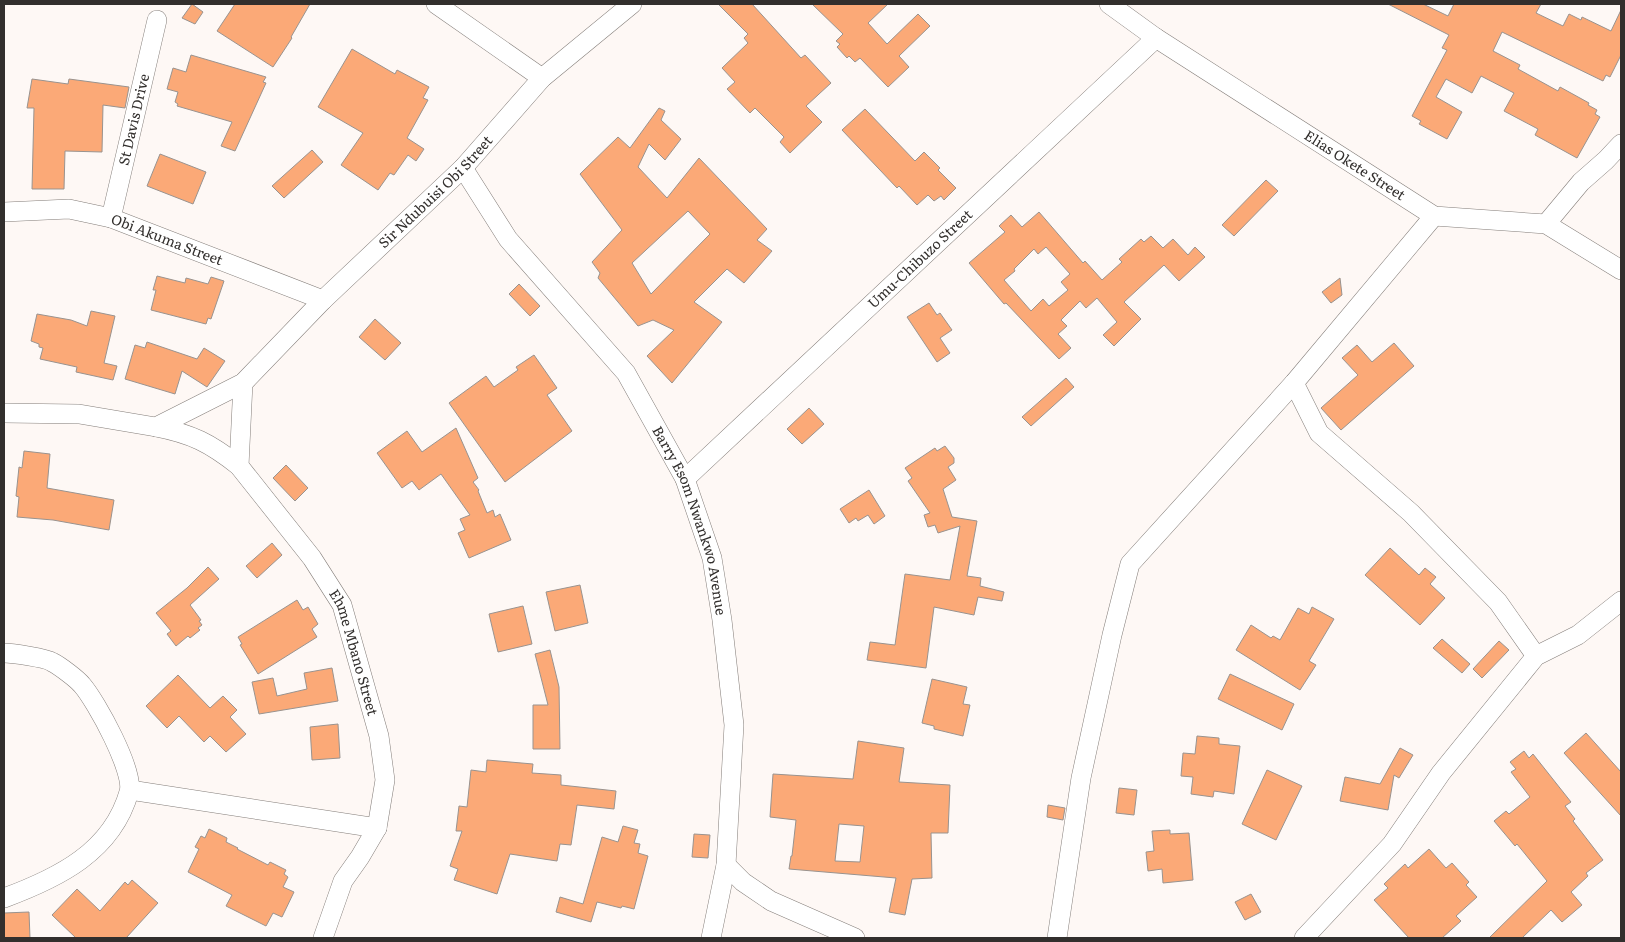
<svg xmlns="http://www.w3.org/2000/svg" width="1625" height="942" viewBox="0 0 1625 942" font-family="Literata,serif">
  <rect width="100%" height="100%" fill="#fef8f5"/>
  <!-- building -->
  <g fill="#fba977" stroke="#99938f" fill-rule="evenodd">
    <polygon points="192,4 203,12 195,24 182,18"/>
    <polygon points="235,4 310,4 291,37 292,38 273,67 217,31"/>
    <polygon points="718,4 752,4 801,58 805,55 831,83 806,106 822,122 790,153 780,142 784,137 755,108 750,113 727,89 735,82 722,68 748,43 744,38 748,34"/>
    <polygon points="812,4 888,4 868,23 887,44 918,14 930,26 899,56 909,67 888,87 860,58 855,62 849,56 847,58 837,47 840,44 836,41 843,34"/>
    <polygon points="1388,4 1423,4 1448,16 1454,4 1541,4 1536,13 1563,26 1569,14 1581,20 1582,17 1611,31 1621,10 1621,55 1610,77 1606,75 1603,81 1502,32 1493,51 1520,65 1518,69 1558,91 1560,87 1589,103 1588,105 1597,110 1595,114 1600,117 1577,158 1535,135 1538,129 1504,111 1514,93 1481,76 1472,93 1446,79 1436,97 1462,112 1447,139 1419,124 1421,121 1412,116 1447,50 1442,48 1449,35"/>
    <polygon points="352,49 395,74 397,70 429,87 423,98 428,100 407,138 424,149 416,161 408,155 394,175 390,173 378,190 341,165 363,133 318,107"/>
    <polygon points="191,55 266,77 263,82 266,83 235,151 221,146 232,122 177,106 178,104 175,102 178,92 167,89 173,68 186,72"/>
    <polygon points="32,79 68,84 69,79 129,87 125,108 103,105 102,152 65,151 64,189 32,189 34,108 27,108"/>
    <path d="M659,108l6,3 -4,9 20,19 -16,21 -16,-16 -11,23 29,31 32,-40 68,71 -10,11 15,11 -28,32 -17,-14 -33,33 28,20 -50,61 -25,-27 27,-26 -21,-10 -15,6 -40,-48 2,-5 -8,-11 30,-32 -42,-56 38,-37 12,11zM688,211l22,23 -59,60 -19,-31z"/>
    <polygon points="865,109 915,161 924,152 940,168 938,170 956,188 944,200 941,196 934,201 928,195 917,205 899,186 897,188 842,130"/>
    <polygon points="312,150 323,162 284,198 272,186"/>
    <polygon points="160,154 206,172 193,204 147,186"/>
    <polygon points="1266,180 1278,191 1234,236 1222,225"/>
    <path d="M1039,212l44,51 2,-2 17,19 20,-18 -3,-3 22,-20 3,3 7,-6 12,12 10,-9 15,16 7,-8 10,10 -26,24 -15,-16 -40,37 17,17 -27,27 -11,-11 14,-13 -20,-24 -11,10 -6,-7 -19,19 6,6 -9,8 13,14 -12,11 -53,-56 -2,1 -35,-41 36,-31 -6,-6 12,-11 11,12zM1046,247l24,27 -9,8 7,8 -19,16 -6,-7 -12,12 -27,-31 11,-9 -1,-2 20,-20 4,5z"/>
    <polygon points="157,276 185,283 186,278 208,284 211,277 224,281 211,319 208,318 206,324 151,310 156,290 153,290"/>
    <polygon points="1340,278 1342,295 1331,303 1322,292"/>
    <polygon points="519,284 540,306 530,316 509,294"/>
    <polygon points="929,303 937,315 940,313 952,330 940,338 950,353 937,362 907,317"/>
    <polygon points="91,311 115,316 104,363 117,366 113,380 76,372 77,367 40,359 43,348 39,347 39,344 31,341 37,314 71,320 87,326"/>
    <polygon points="375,319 401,343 385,360 359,337"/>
    <polygon points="147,342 197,359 204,348 225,361 207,387 182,371 175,394 125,379 135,345 145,348"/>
    <polygon points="1394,343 1414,366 1341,430 1321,408 1358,375 1342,358 1357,345 1372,362"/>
    <polygon points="534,355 557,388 547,395 572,431 505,482 449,403 486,376 494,387 518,370 516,367"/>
    <polygon points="1066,378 1074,387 1031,426 1022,417"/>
    <polygon points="809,408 824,424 802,444 787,429"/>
    <polygon points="456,428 478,478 473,482 479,490 478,491 487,513 493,510 495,517 500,514 511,540 469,558 458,533 465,530 460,519 470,515 441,474 419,490 412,481 402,488 377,453 407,431 422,452"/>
    <polygon points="945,446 954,458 954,463 948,467 956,480 943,489 952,517 977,521 967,576 981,578 980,586 1004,592 1002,601 978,597 974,615 934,607 926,668 867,660 870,642 895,645 905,574 950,580 960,526 938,533 935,525 928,527 924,515 930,513 908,481 912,478 905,468 935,448 937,451"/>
    <polygon points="24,451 50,454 47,488 114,500 109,530 53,520 17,517 19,497 16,496 19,467 22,468"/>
    <polygon points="286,465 308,488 295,501 273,478"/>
    <polygon points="869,490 885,516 874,524 868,515 858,521 856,518 849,523 840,509"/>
    <polygon points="272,543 282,555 257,578 246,566"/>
    <polygon points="1390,548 1419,575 1425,568 1436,577 1430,584 1445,598 1420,625 1365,575"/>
    <polygon points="208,567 219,579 190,605 201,620 199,621 202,625 198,628 200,630 190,638 188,636 176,646 167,634 171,631 156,613 187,588"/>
    <polygon points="580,585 588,623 555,631 546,592"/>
    <polygon points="297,600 303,610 308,607 318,624 312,629 317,637 258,674 240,645 242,644 238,637"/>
    <polygon points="523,606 532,644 498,652 489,614"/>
    <polygon points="1312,607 1334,619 1309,661 1316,665 1300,690 1236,650 1251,625 1271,638 1273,636 1280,640 1298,608 1309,614"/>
    <polygon points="1442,639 1470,664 1462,673 1433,648"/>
    <polygon points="1499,641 1509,650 1482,678 1473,669"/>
    <polygon points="550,650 559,687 560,749 533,749 533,705 548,705 535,654"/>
    <polygon points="332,668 338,701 259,714 252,682 273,678 277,696 307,689 304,673"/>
    <polygon points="1230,674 1294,704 1282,730 1218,699"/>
    <polygon points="178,675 210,708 223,696 237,710 230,717 246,734 226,752 210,736 204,742 179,716 167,728 146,706"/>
    <polygon points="932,679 967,687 963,704 970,705 963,736 934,729 934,726 922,723"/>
    <polygon points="338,724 340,758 312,760 310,727"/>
    <polygon points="1586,733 1621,772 1621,816 1564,753"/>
    <polygon points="1197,736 1219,738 1219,744 1240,746 1234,794 1214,791 1213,797 1191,794 1193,777 1181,776 1183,753 1195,754"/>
    <path d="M858,741l46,7 -5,34 51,3 -2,48h-17l1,45 -20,1 -7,36 -16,-3 7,-34 -107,-9 2,-13h1l4,-36 -26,-3 3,-43 80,5zM839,824l25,2 -4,36 -25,-1z"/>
    <polygon points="1400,748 1413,755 1399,778 1394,775 1388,810 1340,801 1345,777 1380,784"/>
    <polygon points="1524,751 1529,758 1533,754 1571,802 1565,806 1575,819 1573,821 1603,860 1586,873 1588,876 1571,892 1582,905 1562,922 1551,910 1522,938 1489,938 1547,881 1517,844 1515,846 1494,821 1506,811 1509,814 1530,797 1511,772 1516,769 1510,762"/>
    <polygon points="487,760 533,764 532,773 561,775 561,785 616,791 614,809 577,805 571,845 560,844 557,861 510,854 497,894 454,880 458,869 450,866 462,831 456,831 459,806 467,807 471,770 486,772"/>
    <polygon points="1267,770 1302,786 1276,840 1242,824"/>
    <polygon points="1119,788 1137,790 1134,815 1116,813"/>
    <polygon points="1048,805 1065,808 1063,820 1047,817"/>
    <polygon points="623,826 638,830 634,843 640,844 638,853 648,856 634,909 622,906 621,908 597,902 591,922 556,912 560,897 583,904 602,837 618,842"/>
    <polygon points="209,829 227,838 226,842 238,848 237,849 268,865 270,862 286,870 284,874 288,877 283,887 294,892 282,917 273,913 266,926 226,906 232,895 188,872 199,849 195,847 201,836 205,838"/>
    <polygon points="1170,830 1170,834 1189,833 1193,880 1163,883 1162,869 1148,871 1146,852 1154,851 1152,831"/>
    <polygon points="694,834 710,835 708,858 692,857"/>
    <polygon points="1429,849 1446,868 1452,863 1469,882 1466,885 1477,897 1456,916 1461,921 1442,938 1409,938 1374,900 1388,888 1384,884 1405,864 1408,868"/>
    <polygon points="132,880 158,903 126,938 76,938 52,915 77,889 100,911 125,882 128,885"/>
    <polygon points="1251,894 1261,912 1245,920 1235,902"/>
    <polygon points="29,912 30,938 4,938 4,913"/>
  </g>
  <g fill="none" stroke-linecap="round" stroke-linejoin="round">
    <defs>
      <g id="street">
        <polyline points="436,4 542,78"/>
        <path id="s1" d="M1109,4l47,34 278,178 112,8 75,46"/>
        <path id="s2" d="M463,168l45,71 118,134 59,106 27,79 10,62 12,105 -8,140 -15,73"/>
        <path id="s3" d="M4,212l65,-3 42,9 212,82"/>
        <path id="s4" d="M111,218l46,-198"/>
        <polyline points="1546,224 1581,182 1606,160 1621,144"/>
        <path id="s5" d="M243,383l-4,83 73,92 30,47 37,131 6,44 -8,48 -17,29 -17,24 -20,57"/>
        <polyline points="1294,383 1319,433 1411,513 1498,602 1536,656"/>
        <path id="s6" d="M4,413l75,1 77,13 87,-44 80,-83 140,-132 79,-90 90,-74"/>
        <path d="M156,427c36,7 54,16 83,39"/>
        <path id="s7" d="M685,479l471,-441"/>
        <path d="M4,653c8,0 42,5 48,9 8,4 25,17 30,23 14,16 53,87 47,107 -17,60 -71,86 -125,106"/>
        <polyline points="130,790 377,828"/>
        <polyline points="726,865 743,882 771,901 855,938"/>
        <polyline points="1057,938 1081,778 1112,635 1130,564 1294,383 1434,216"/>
        <polyline points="1304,938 1392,844 1441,773 1536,656 1578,635 1621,601"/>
      </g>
    </defs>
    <!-- street casing -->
    <use href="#street" stroke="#847e7a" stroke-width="20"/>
    <!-- street -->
    <use href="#street" stroke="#fff" stroke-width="19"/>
  </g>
  <g text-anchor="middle" stroke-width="5" stroke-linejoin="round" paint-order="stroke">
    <!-- street labels -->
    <g font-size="14" fill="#322f2d" stroke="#fff">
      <text dy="5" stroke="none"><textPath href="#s4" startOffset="101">St Davis Drive</textPath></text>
      <text dy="5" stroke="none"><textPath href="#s1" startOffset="294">Elias Okete Street</textPath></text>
      <text dy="5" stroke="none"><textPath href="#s6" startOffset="522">Sir Ndubuisi Obi Street</textPath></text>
      <text dy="5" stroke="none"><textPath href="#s3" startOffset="168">Obi Akuma Street</textPath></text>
      <text dy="5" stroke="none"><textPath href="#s7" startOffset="322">Umu-Chibuzo Street</textPath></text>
      <text dy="5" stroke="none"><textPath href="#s2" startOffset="425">Barry Esom Nwankwo Avenue</textPath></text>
      <text dy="5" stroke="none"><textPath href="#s5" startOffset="305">Ehme Mbano Street</textPath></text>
    </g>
  </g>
  <!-- border -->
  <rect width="1625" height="942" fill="none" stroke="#322f2d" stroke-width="10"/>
</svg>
